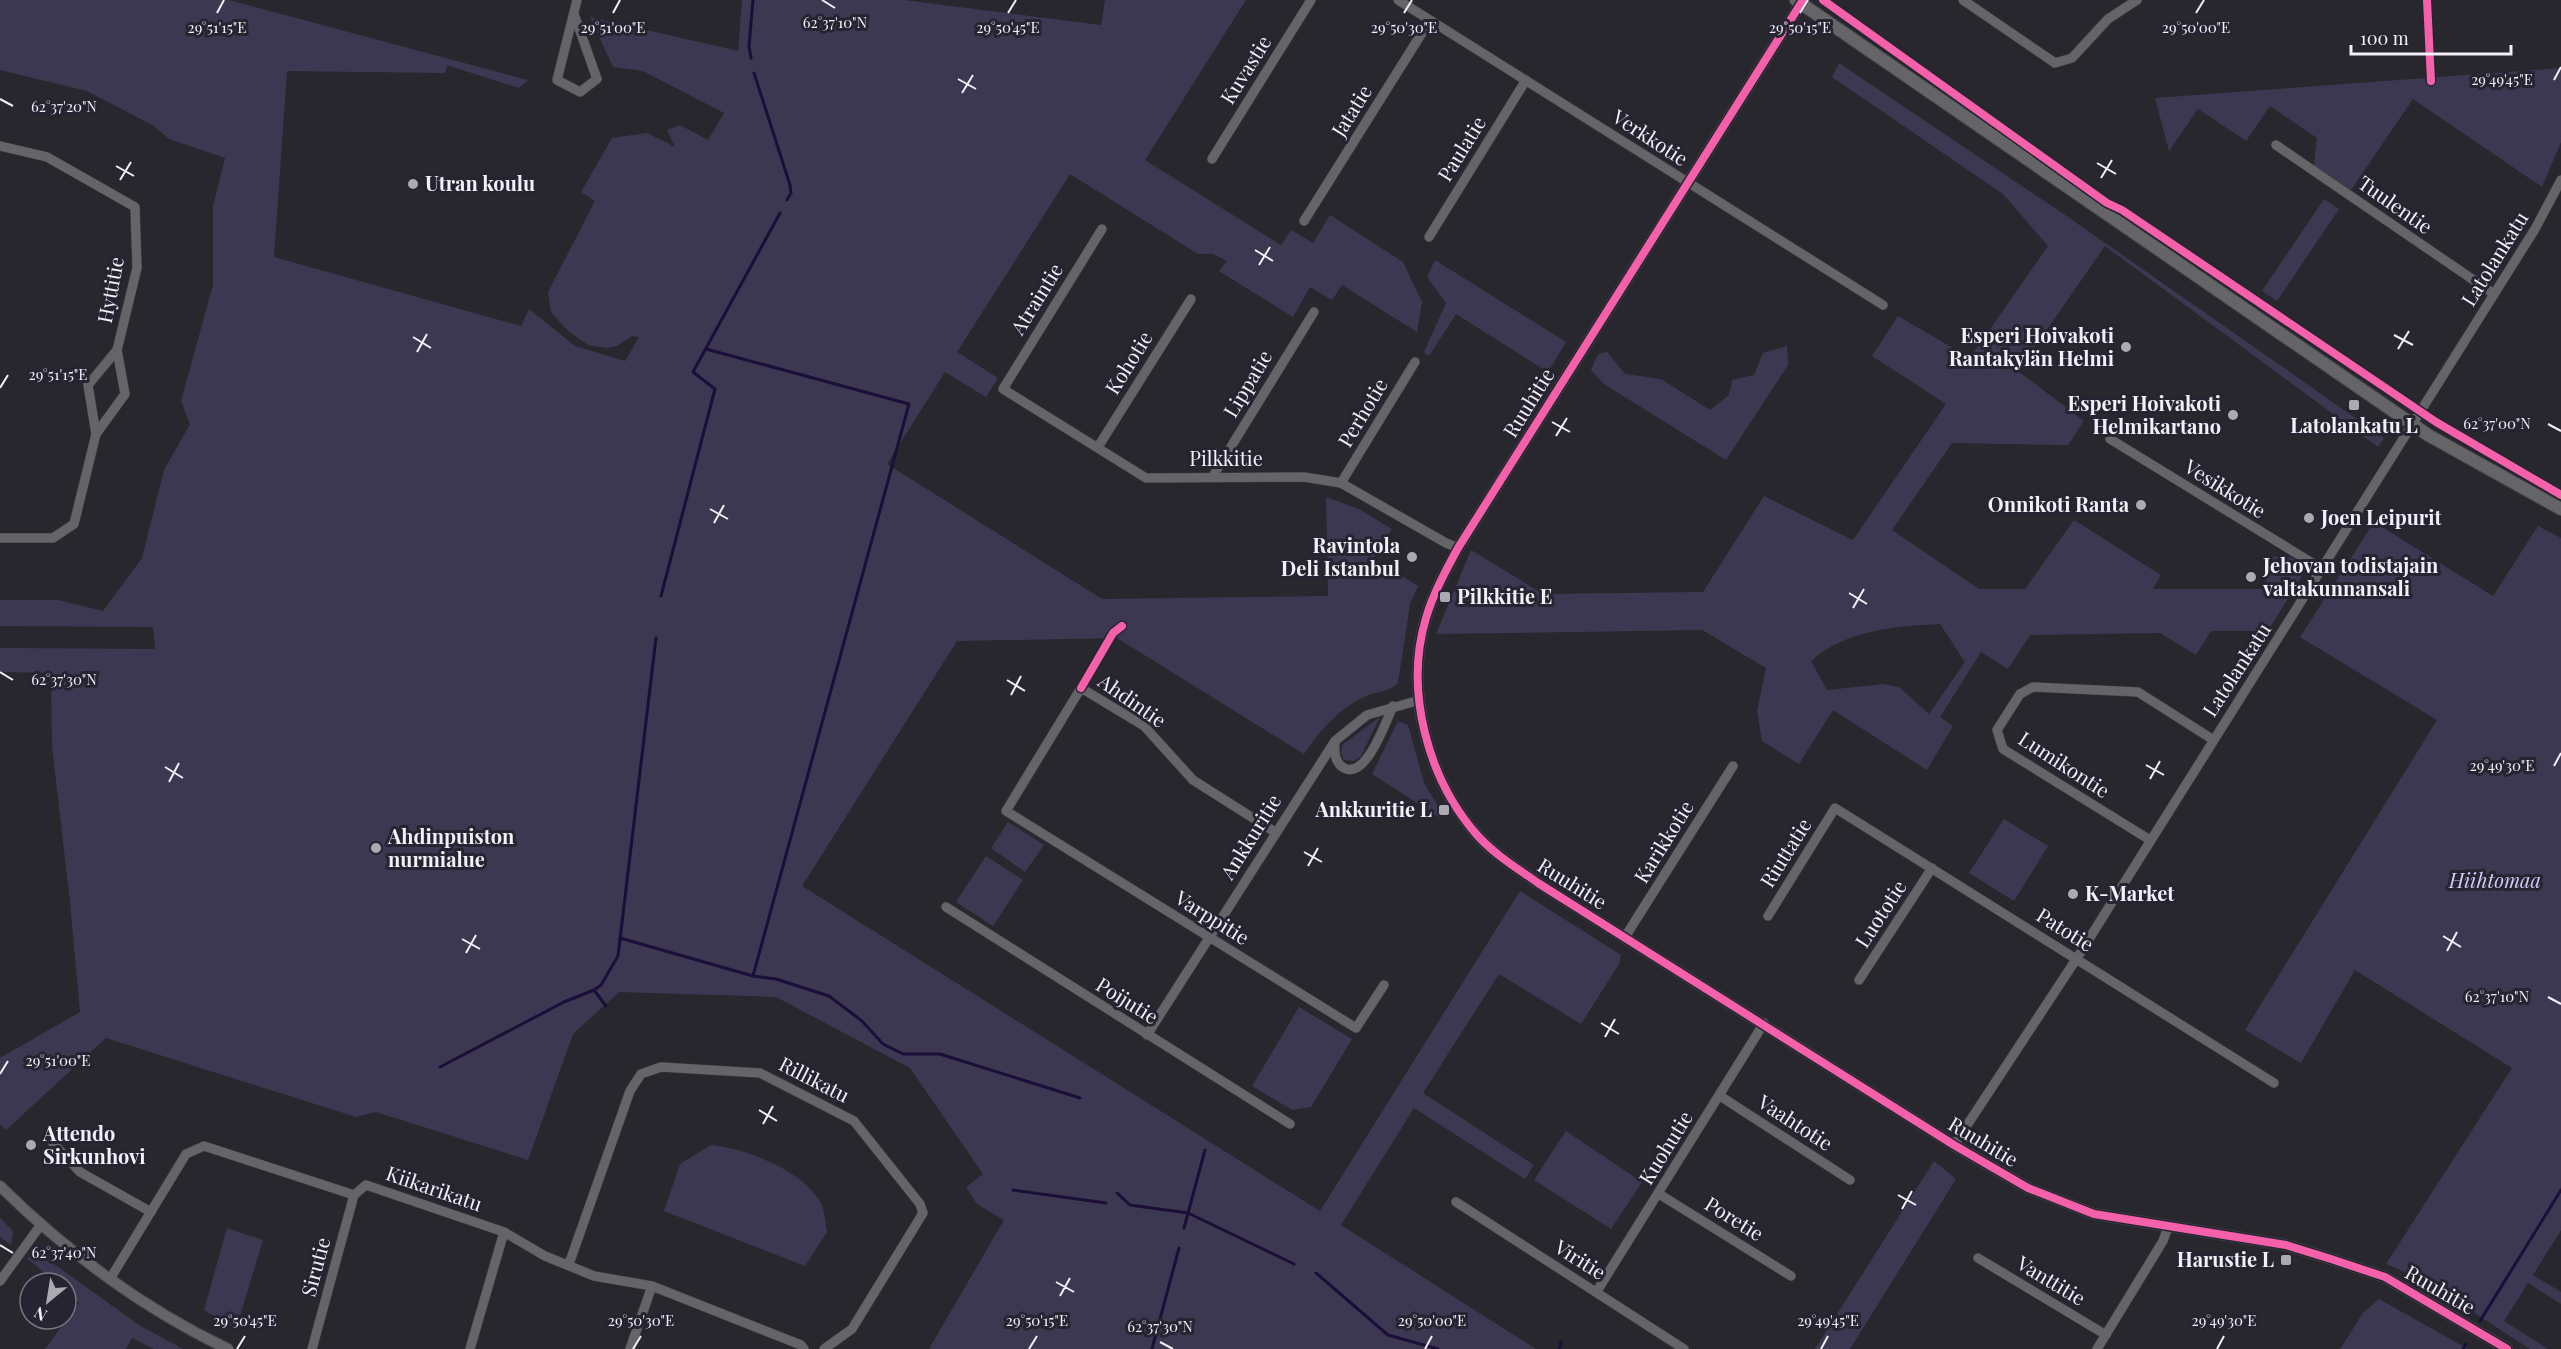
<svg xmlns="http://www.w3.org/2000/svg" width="2561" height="1349" viewBox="0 0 2561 1349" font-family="'Playfair Display',serif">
  <rect width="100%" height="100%" fill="#28272d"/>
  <!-- green -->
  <g fill="#3d3852" fill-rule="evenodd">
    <path d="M0,0h229l299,80 -9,8 -72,-23 -2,8 -158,-2 -13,186 247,69 8,-17 46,37 50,15 14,-24 -7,-1 -15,10 -11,2 -18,-3 -20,-14 -17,-19 -3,-20 47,-91 -14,-9 31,-54 35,-5 28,14 -8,-17 13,-5 28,15 16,-27 -81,-42 -30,-4 -23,-50 148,34 4,-51h162l197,25 4,-25h141l-101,160 136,85 10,-15 22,13 17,-28 73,47 19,40 -5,30 -75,-47 -10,15 -22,-13 -17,30 -74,-46 8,-10 -14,-7h-15l-128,-80 -113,178 41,26 -12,19 -41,-25 -58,92 215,135 226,-3 -2,-99 33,12 33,20 -18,30 44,27 -8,18 -12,79c-10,10 -22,8 -34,14 -27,13 -44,34 -60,57l-187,-116 -160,3 -155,245 518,325 200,-320 101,64 -2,9 -38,60 -82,-50 -76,119 111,72 -9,14 -111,-71 -73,117 195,124h-607l75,-129 -27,-16 -11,-17 17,-13 -73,-106 -134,-71 -157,-5 -46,42 -45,126 -152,-48 -20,5 -250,-79 -100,92 -6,-6v-66l80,-46 -10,-110 -18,-156 -1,-73 -51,-1v-24l155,1 -2,-22 -153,-1v-26h58l45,11 39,-53 22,-88 26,-46 -9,-23 32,-116v-79l12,-48 -56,-19 -15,-13 -67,-35 -87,-21z"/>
    <path d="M1839,63l229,154 316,221 -6,9 -273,-201 -87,125 66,50 -16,24 -116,-2 -60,87 87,59h46l49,-69 87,55 -8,14h113l2,-32c18,0 29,-3 37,14l-42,68 -12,-8h-40l-15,24 -36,-22 -130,2 -22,34 -27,-17 -41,65 13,9 -26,44 -94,-60 -34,54 -37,-23 -5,-30 9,-43 -64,-38 -266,4 35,-84 72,44 160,-2 61,-96 89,44 93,-136 -74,-48 26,-40 72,42 78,-112 -45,-52 -171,-117zM1940,624l25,38 -36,52 -30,-27 -16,-3 -56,6 -16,-29c35,-31 84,-35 129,-37z"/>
    <polygon points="2561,68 2561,142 2542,187 2413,99 2351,190 2314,165 2317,138 2270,106 2246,141 2198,109 2169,151 2155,98"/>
    <polygon points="2324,199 2339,209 2277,301 2262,291"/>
    <polygon points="1435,260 1566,342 1548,372 1456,314 1429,356 1424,352 1446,303 1427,277"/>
    <polygon points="1787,346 1788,365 1726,460 1604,384 1591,370 1598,354 1607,352 1625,374 1661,379 1710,410 1729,395 1732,380 1754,375 1763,353"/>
    <polygon points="2374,522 2493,596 2538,526 2561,538 2561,1230 2533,1275 2561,1292 2561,1304 2528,1283 2504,1321 2548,1349 2530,1349 2422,1279 2386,1264 2512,1068 2355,970 2301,1063 2245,1030 2437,720 2300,637"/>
    <polygon points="1380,717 1361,756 1354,761 1344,760 1341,753 1342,745"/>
    <polygon points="1398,721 1408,725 1424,783 1444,816 1440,818 1372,774"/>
    <polygon points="2004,819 2048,846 2014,901 1969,873"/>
    <polygon points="1008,822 1044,845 1025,872 991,848"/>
    <polygon points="986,856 1023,880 993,926 956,902"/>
    <polygon points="1299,1007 1352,1039 1311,1107 1292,1110 1252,1086"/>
    <polygon points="1566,1131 1642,1182 1611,1229 1534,1180"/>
    <path d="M711,1145c34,3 90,25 108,55 6,8 6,22 8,32l-22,34 -141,-55 16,-47z"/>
    <polygon points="1934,1161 1956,1179 1850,1349 1815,1349"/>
    <polygon points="0,1218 13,1231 11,1245 0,1237"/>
    <polygon points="227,1228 263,1240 236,1329 204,1310"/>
    <polygon points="40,1254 139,1325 183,1349 154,1349 132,1338 126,1349 45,1349 79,1303 66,1292 66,1283 56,1283 27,1258"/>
    <polygon points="2379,1299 2468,1349 2340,1349 2363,1313"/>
  </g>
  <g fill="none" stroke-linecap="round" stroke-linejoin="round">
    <!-- stream -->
    <g stroke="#1b0e38" stroke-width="3">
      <polyline points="751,58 749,46 753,0"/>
      <polyline points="754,73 790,185 791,193 787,200"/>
      <polyline points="706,349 909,404 753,976"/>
      <polyline points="661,596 715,389 693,372 780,213"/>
      <polyline points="620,938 753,976 776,979 829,996 862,1021 883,1044 903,1054 940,1054 1080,1098"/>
      <polyline points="594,990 606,1006"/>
      <polyline points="440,1067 564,1002 594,990 601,985 618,956 656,638"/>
      <polyline points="1013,1190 1106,1203"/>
      <polyline points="1117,1193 1130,1205 1188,1213 1294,1264"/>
      <polyline points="1184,1228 1205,1150"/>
      <polyline points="1316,1273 1388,1335 1438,1349"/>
      <polyline points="2480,1321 2561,1190"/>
      <polyline points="1152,1349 1179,1248"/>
      <polyline points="1559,1349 1561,1342"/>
      <polyline points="2463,1349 2466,1344"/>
    </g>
    <defs>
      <g id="minor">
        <polyline points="1398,0 1883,305"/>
        <polyline points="1963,0 2055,63 2072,58 2108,19 2137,0"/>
        <polyline points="574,14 597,79 580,92 557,80 577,0"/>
        <polyline points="2276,145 2494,294"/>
        <polyline points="0,146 47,157 135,207 137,268 117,350 125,394 96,434"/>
        <polyline points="1212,159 1311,0"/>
        <polyline points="1304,221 1430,20"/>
        <polyline points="1102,229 1003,389 1146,478 1304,477 1341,483 1446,543 1458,548"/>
        <polyline points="1429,237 1526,80"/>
        <polyline points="2110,439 2322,569"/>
        <polyline points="1098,447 1191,299"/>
        <polyline points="1213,476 1314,312"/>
        <polyline points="1341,483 1415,362"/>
        <polyline points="0,538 53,538 74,524 96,434 88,385 117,350"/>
        <path d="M1335,743c-1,9 0,20 9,25 22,12 42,-47 49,-62"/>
        <polyline points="1275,832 1193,780 1144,726 1081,688 1006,811 1356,1028 1384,985"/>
        <polyline points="2150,840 2003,749 1997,730 2020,694 2033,687 2138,692 2212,739"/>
        <polyline points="946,907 1290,1124"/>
        <polyline points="1768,916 1835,808 2274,1083"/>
        <polyline points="1625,937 1733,766"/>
        <polyline points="1859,980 1932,868"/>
        <polyline points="1147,1035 1335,741 1367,715 1420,700"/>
        <polyline points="1720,1096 1850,1180"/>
        <polyline points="52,1142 80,1172 151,1212"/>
        <polyline points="1954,1145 2077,958 2535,229 2561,180"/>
        <polyline points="1659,1194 1791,1276"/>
        <polyline points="1456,1202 1684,1349"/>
        <polyline points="1978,1258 2106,1335"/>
        <polyline points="569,1264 630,1091 641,1074 661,1067 760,1073 854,1121 920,1204 923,1213 852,1329 824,1349"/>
        <polyline points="110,1279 186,1154 204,1146 354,1195 366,1185 504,1232 545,1256 594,1276 652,1286 801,1345 804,1349"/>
        <polyline points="0,1281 40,1226"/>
        <polyline points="1597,1291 1764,1023"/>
        <polyline points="312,1349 354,1195"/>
        <polyline points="470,1349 504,1232"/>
        <polyline points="630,1349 652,1286"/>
        <polyline points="2097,1349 2163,1241 2168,1227"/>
      </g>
      <g id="tertiary">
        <path d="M1803,0l-345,548c-12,22 -25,46 -32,70 -22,73 2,161 51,217 18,20 40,33 61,48l416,262 74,43 66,26 192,31 45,14 54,18 122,72"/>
        <path d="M0,1186c66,65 144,123 228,163"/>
      </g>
      <polyline id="secondary" points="1796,0 2428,435 2561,509"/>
    </defs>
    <!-- minor casing -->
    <use href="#minor" stroke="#46464a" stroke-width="10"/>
    <!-- tertiary casing -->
    <use href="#tertiary" stroke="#46464a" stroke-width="12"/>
    <!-- secondary casing -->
    <use href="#secondary" stroke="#46464a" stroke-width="14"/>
    <!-- minor -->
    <use href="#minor" stroke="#656569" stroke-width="9"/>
    <!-- tertiary -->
    <use href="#tertiary" stroke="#656569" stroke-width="10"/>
    <!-- secondary -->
    <use href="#secondary" stroke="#656569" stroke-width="12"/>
    <defs>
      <g id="cycleway">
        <path d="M1803,0l-345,548c-12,22 -25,46 -32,70 -22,73 2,161 51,217 18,20 40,33 61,48l416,262 74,43 66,26 192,31 45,14 54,18 122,72"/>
        <polyline points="1823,0 2107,203 2122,210 2436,422 2561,495"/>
        <polyline points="2427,0 2431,81"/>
        <polyline points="1081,688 1113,633 1122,626"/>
      </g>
    </defs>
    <!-- cycleway casing -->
    <use href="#cycleway" stroke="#262430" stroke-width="11"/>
    <!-- cycleway -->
    <use href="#cycleway" stroke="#f560ab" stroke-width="8"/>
  </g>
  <!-- ticks -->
  <path fill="none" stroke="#f1f0f8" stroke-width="2" d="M822,0l13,8M217,13l7,-13M613,13l7,-13M1008,13l8,-13M1404,13l8,-13M1800,13l8,-13M2196,13l8,-13M958,79l18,10M2554,80l7,-13M962,93l11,-18M0,99l13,7M2097,163l19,11M116,166l18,10M2101,178l11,-18M120,180l11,-18M1255,250l18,11M1259,265l11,-18M2394,335l19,10M413,337l18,11M2398,349l11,-18M417,352l10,-18M0,388l8,-13M1552,422l18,10M2548,424l13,7M1556,436l11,-18M710,509l18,10M714,523l10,-18M1849,593l18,11M1853,608l11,-19M0,672l13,8M1007,680l18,11M1011,695l10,-19M2146,765l18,10M2554,766l7,-13M165,767l18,11M2150,779l10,-18M169,782l10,-19M1304,852l18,10M1308,866l10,-18M2443,936l18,11M462,939l18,10M2447,951l10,-19M466,953l10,-18M2548,997l13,7M1601,1023l18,11M1605,1037l10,-18M0,1074l8,-13M759,1110l18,11M763,1124l10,-18M1898,1195l18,10M1902,1209l10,-18M0,1245l13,8M1056,1282l18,10M1060,1296l10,-18M1160,1342l13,7M237,1349l8,-13M633,1349l8,-13M1029,1349l8,-13M1425,1349l7,-13M1821,1349l7,-13M2217,1349l7,-13"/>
  <!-- markers -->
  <g fill="#abaab1" stroke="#262430" stroke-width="2">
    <circle cx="413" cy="184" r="6"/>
    <circle cx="2126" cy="347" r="6"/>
    <rect x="2348" y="399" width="12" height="12" rx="3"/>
    <circle cx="2233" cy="415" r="6"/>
    <circle cx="2141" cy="505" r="6"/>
    <circle cx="2309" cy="518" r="6"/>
    <circle cx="1412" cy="557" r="6"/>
    <circle cx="2251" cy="577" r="6"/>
    <rect x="1439" y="591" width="12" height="12" rx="3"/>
    <rect x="1438" y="804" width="12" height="12" rx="3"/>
    <circle cx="376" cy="848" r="6"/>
    <circle cx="2073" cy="894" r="6"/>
    <circle cx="31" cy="1145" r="6"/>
    <rect x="2280" y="1254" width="12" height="12" rx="3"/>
  </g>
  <g text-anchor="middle" stroke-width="6" stroke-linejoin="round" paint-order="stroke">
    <!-- street labels -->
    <g font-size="20" fill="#f1f0f8" stroke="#262430">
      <text transform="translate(1246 70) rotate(-58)" y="7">Kuvastie</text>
      <text transform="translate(1352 111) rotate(-58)" y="7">Jatatie</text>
      <text transform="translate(1650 138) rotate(33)" y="7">Verkkotie</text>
      <text transform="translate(1462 149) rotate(-58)" y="7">Paulatie</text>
      <text transform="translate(2395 205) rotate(35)" y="7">Tuulentie</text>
      <text transform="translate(2495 259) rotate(-58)" y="7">Latolankatu</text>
      <text transform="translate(111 290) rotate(-79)" y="7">Hyttitie</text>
      <text transform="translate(1037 299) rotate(-58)" y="7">Atraintie</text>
      <text transform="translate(1129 363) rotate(-58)" y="7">Kohotie</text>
      <text transform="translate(1248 384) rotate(-59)" y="7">Lippatie</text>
      <text transform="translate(1529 403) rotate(-58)" y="7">Ruuhitie</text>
      <text transform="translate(1363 413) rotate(-59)" y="7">Perhotie</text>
      <text x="1226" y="466">Pilkkitie</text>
      <text transform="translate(2225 489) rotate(32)" y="7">Vesikkotie</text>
      <text transform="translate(2237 670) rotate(-57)" y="7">Latolankatu</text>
      <text transform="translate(1132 701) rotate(35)" y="7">Ahdintie</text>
      <text transform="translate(2064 765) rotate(33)" y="7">Lumikontie</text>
      <text transform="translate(1251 837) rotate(-58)" y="7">Ankkuritie</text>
      <text transform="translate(1664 842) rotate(-58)" y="7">Karikkotie</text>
      <text transform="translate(1786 853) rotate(-58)" y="7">Riuttatie</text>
      <text transform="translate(1572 884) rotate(32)" y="7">Ruuhitie</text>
      <text transform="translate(1881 914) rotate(-57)" y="7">Luototie</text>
      <text transform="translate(1212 918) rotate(32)" y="7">Varppitie</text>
      <text transform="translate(2065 930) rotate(32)" y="7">Patotie</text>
      <text transform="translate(1127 1001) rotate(32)" y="7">Poijutie</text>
      <text transform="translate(814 1080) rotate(27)" y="7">Rillikatu</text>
      <text transform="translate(1795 1123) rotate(33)" y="7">Vaahtotie</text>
      <text transform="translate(1983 1142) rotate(31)" y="7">Ruuhitie</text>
      <text transform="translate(1666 1148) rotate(-58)" y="7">Kuohutie</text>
      <text transform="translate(434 1189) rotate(19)" y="7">Kiikarikatu</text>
      <text transform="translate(1734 1219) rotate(32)" y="7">Poretie</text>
      <text transform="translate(1580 1260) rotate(32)" y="7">Viritie</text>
      <text transform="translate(316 1267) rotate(-75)" y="7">Sirutie</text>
      <text transform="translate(2051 1281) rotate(31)" y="7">Vanttitie</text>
      <text transform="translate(2440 1290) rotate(30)" y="7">Ruuhitie</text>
    </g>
    <!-- poi labels -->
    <g font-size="20" font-weight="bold" fill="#f1f0f8" stroke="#262430" text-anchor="start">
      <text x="425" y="191">Utran koulu</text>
      <text x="2114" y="343" text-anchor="end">Esperi Hoivakoti<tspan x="2114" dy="23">Rantakylän Helmi</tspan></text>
      <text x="2221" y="411" text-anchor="end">Esperi Hoivakoti<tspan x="2221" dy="23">Helmikartano</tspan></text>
      <text x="2354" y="433" text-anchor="middle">Latolankatu L</text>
      <text x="2129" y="512" text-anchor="end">Onnikoti Ranta</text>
      <text x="2321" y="525">Joen Leipurit</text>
      <text x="1400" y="553" text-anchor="end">Ravintola<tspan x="1400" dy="23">Deli Istanbul</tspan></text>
      <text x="2263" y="573">Jehovan todistajain<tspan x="2263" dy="23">valtakunnansali</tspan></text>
      <text x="1457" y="604">Pilkkitie E</text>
      <text x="1432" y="817" text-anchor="end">Ankkuritie L</text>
      <text x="388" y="844">Ahdinpuiston<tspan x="388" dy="23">nurmialue</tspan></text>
      <text x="2085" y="901">K-Market</text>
      <text x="43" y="1141">Attendo<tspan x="43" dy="23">Sirkunhovi</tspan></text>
      <text x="2274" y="1267" text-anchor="end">Harustie L</text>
    </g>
    <!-- park labels -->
    <g font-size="20" font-style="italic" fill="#d2cafa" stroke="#262430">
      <text x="2495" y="888">Hiihtomaa</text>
    </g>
  </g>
  <g font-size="15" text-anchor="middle" fill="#f1f0f8" stroke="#262430" stroke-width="6" stroke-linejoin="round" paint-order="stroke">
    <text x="835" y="28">62°37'10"N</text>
    <text x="217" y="33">29°51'15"E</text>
    <text x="613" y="33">29°51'00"E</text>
    <text x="1008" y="33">29°50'45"E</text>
    <text x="1404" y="33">29°50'30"E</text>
    <text x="1800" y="33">29°50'15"E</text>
    <text x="2196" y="33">29°50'00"E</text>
    <text x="2502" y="85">29°49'45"E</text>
    <text x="64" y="112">62°37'20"N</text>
    <text x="58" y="380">29°51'15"E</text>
    <text x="2497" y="429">62°37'00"N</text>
    <text x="64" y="685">62°37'30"N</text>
    <text x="2502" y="771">29°49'30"E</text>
    <text x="2497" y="1002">62°37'10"N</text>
    <text x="58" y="1066">29°51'00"E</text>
    <text x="64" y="1258">62°37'40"N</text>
    <text x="245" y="1326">29°50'45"E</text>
    <text x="641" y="1326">29°50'30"E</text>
    <text x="1037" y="1326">29°50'15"E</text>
    <text x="1432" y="1326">29°50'00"E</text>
    <text x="1828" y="1326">29°49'45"E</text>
    <text x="2224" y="1326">29°49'30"E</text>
    <text x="1160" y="1332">62°37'30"N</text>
  </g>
  <!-- north arrow -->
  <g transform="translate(48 1301) rotate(210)"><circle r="28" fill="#262430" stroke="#777680" stroke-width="1.5"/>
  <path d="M0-4.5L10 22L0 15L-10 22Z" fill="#abaab1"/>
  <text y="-9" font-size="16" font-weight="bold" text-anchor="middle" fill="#f1f0f8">N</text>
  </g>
  <!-- scale -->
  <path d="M2351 45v9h160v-9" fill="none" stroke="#f1f0f8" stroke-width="3"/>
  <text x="2360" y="45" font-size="18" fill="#f1f0f8" stroke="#262430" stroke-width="4.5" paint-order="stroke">100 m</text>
</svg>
